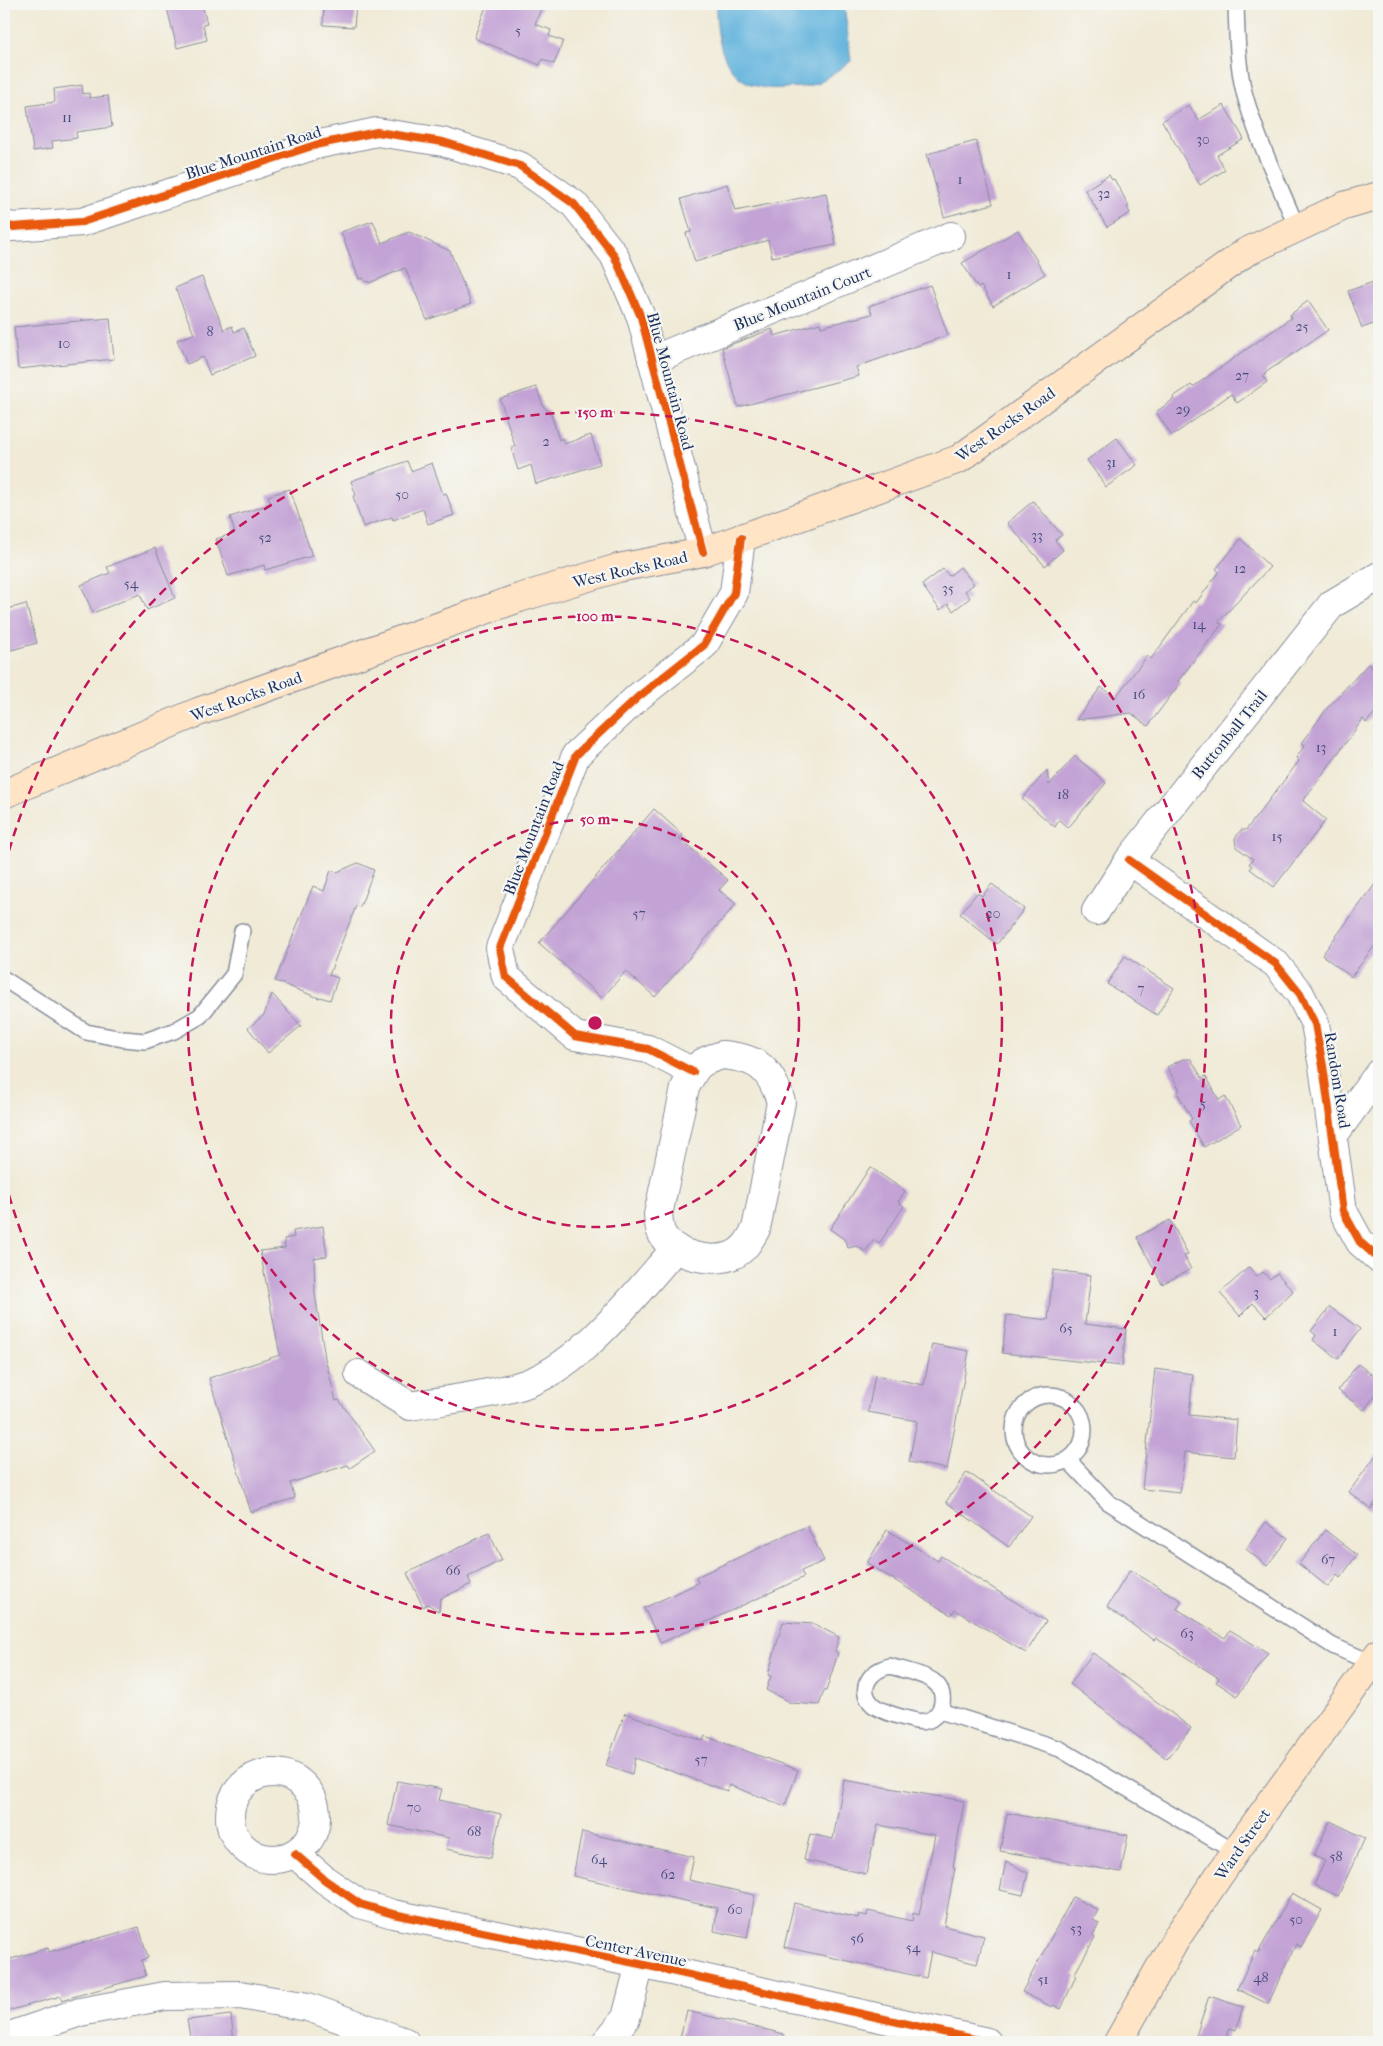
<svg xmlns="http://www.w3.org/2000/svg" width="1383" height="2046" viewBox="0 0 1383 2046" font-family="'IM FELL French Canon',serif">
  <rect width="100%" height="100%" fill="#f6f6f2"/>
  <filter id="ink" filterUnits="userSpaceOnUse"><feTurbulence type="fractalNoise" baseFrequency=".02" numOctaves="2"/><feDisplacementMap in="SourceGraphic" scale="10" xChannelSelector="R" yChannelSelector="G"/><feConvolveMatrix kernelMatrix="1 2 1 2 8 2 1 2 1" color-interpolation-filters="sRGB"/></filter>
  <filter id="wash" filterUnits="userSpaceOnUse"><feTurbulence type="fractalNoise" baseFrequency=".0096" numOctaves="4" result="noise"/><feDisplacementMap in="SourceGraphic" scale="20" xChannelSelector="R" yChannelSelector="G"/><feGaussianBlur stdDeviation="1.12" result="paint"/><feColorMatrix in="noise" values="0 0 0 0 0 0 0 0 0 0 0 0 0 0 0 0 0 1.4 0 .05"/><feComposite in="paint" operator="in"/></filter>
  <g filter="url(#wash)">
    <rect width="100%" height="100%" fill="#f0ead6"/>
    <!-- water -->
    <path fill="#62b3dd" stroke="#3e719e" d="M716,4h128l7,57c-11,7 -28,21 -40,24 -8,3 -18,2 -27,3 -56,5 -68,-37 -68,-84z"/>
    <g id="blocks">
      <!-- building -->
      <g fill="#c3a3d5">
        <polygon points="166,4 202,4 207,24 203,25 207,40 177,48"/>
        <polygon points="324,4 356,4 354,27 323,25"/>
        <polygon points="487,4 543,4 535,24 551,30 549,36 563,41 554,64 542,59 540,65 474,38"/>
        <polygon points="82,85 83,94 89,93 90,98 108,96 112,127 76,132 77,138 52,141 53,148 33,151 27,106 55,102 54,89"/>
        <polygon points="1189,105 1198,120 1224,105 1244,139 1217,155 1225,170 1200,185 1162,121"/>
        <polygon points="976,141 993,204 944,217 927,154"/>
        <polygon points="1109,175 1112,180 1114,179 1129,206 1127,207 1130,213 1107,227 1085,190"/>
        <polygon points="727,184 735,211 826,193 836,245 772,257 768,240 695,262 686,233 691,232 681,199"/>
        <polygon points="373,221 382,243 409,232 450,251 471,304 427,320 405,268 369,283 368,281 365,282 363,278 359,279 341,232"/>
        <polygon points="1018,230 1045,274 993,306 981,286 978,288 962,263"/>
        <polygon points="202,277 224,330 232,326 234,332 244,328 255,356 210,375 203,357 187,364 177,340 194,334 175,288"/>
        <polygon points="1379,280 1379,322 1362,328 1348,291"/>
        <polygon points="930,285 948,335 856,367 859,376 738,407 722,348 772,329 774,336 820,323 821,327 872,314 869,306"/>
        <polygon points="1308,301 1328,330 1265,373 1266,374 1263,376 1267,382 1237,403 1231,394 1172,436 1156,412 1174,399 1173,397 1191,385 1193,387 1291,318 1290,315"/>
        <polygon points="110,318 114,359 18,369 14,327"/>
        <polygon points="536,387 543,406 551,414 559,440 562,438 564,444 591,435 600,464 536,484 531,465 518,470 511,448 515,446 500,399"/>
        <polygon points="1117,438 1137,465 1106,487 1087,460"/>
        <polygon points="407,461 411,471 432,463 443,494 446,493 454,515 428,524 423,509 393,520 392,517 363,527 353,496 356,495 351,481"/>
        <polygon points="290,489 312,556 265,570 264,565 228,576 216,539 235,533 230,517 271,504 268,496"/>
        <polygon points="1033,501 1062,535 1055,540 1063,550 1045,566 1007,523"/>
        <polygon points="1241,539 1270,567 1218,622 1222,624 1178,681 1180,683 1148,726 1131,713 1076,720 1101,687 1115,698 1147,656 1151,659 1193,601 1196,603 1219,572 1216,569"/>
        <polygon points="155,548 175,598 147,610 140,594 93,613 81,585 110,573 107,567"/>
        <polygon points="960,567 974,584 965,591 970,598 953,611 948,604 940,610 922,585 943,569 949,576"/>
        <polygon points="26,604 37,643 4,652 4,610"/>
        <polygon points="1368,664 1379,675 1379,708 1366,723 1363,719 1303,801 1326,820 1274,887 1250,869 1252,866 1249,864 1253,859 1236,847 1235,838 1241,830 1246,830 1299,761 1296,758 1305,745 1302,743 1328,707"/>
        <polygon points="1075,756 1106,783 1068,828 1059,820 1055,827 1022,799 1047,770 1049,785"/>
        <polygon points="654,809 683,835 680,839 728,880 719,890 736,904 655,997 626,971 602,998 539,943"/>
        <polygon points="358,863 374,870 360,907 356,906 329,975 338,978 330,1000 320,997 319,998 275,981 313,886 324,891 331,870 337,872"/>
        <polygon points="1379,879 1379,940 1351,977 1322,955"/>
        <polygon points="992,884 1024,909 997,944 960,914 977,893 982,896"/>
        <polygon points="1125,956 1174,988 1157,1015 1107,984"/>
        <polygon points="272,994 301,1026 268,1053 248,1028 264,1015"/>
        <polygon points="1183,1059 1191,1059 1202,1078 1206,1076 1219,1100 1225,1096 1241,1125 1204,1147 1189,1121 1192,1119 1177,1092 1180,1090 1167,1067"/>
        <polygon points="870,1167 905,1191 898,1202 904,1206 879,1244 874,1240 865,1252 857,1246 848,1248 844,1239 830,1229"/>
        <polygon points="1170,1220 1188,1254 1184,1256 1191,1269 1162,1284 1137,1237"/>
        <polygon points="323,1226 327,1256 314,1258 315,1294 325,1358 336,1401 339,1400 375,1451 350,1468 348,1465 290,1483 295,1498 251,1512 209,1378 280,1355 260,1251 285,1248 284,1239 294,1237 293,1231"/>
        <polygon points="1249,1267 1257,1277 1263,1272 1270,1279 1277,1273 1293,1291 1266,1317 1253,1303 1240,1316 1220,1293"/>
        <polygon points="1053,1270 1091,1275 1085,1324 1126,1329 1122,1366 1002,1353 1007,1315 1048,1320"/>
        <polygon points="1330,1307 1360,1329 1338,1359 1313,1340 1316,1335 1311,1331"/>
        <polygon points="932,1344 969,1351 947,1469 909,1462 917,1421 868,1412 875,1375 924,1385"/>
        <polygon points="1358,1364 1379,1380 1379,1390 1364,1410 1338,1390"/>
        <polygon points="1155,1369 1193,1374 1189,1415 1237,1420 1234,1457 1185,1452 1180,1493 1142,1489"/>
        <polygon points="1379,1451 1379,1497 1371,1509 1349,1492"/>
        <polygon points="967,1472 1031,1516 1009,1547 946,1502"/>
        <polygon points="1266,1522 1288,1538 1267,1566 1246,1549"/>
        <polygon points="807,1526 824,1561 801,1571 804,1577 661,1643 644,1608 698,1583 696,1577"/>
        <polygon points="887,1530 938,1561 941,1556 1046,1621 1026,1653 955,1610 951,1615 867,1563"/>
        <polygon points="1325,1530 1357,1555 1340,1578 1337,1575 1328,1587 1299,1564"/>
        <polygon points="489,1533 502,1560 468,1577 471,1584 440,1599 439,1612 428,1604 423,1607 407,1573"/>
        <polygon points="1130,1570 1182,1601 1177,1609 1225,1638 1230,1630 1268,1653 1237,1696 1216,1682 1219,1678 1156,1638 1154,1640 1107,1607"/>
        <polygon points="783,1622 814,1624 839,1637 835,1651 838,1653 826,1691 824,1691 819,1705 791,1703 766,1690 771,1676 768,1675"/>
        <polygon points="1093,1653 1191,1728 1167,1759 1070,1684"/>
        <polygon points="625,1713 703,1741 705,1736 798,1770 785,1806 729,1785 727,1791 635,1758 632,1774 606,1765"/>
        <polygon points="844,1780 964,1801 953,1867 955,1868 944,1926 984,1936 977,1964 931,1952 926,1978 784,1947 794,1903 858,1918 859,1914 867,1916 868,1911 912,1921 913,1913 919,1915 935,1835 878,1825 866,1874 804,1860 810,1834 833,1839"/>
        <polygon points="397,1781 442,1789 439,1800 501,1814 491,1858 446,1849 449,1838 388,1825"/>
        <polygon points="1007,1813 1128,1835 1121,1872 1000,1851"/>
        <polygon points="1330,1821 1365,1838 1338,1896 1314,1885 1325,1861 1314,1856"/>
        <polygon points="582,1832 694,1857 689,1880 755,1895 747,1938 714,1931 717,1908 573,1876"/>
        <polygon points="1006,1861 1028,1873 1023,1895 1000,1890"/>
        <polygon points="1292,1893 1322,1910 1301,1947 1296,1944 1268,2004 1237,1989 1255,1951 1258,1953"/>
        <polygon points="1073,1897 1098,1910 1093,1920 1099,1923 1093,1935 1095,1937 1074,1975 1076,1976 1061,2009 1053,2005 1052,2007 1022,1992"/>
        <polygon points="139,1927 148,1958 141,1960 146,1976 62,2000 61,1996 4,2012 4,1961 48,1948 49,1952"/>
        <polygon points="1209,1996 1243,2007 1236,2030 1230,2028 1225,2042 1194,2042"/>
        <polygon points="687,2011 784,2034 783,2042 679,2042"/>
        <polygon points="231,2015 234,2042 191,2042 187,2020"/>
      </g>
    </g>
  </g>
  <g filter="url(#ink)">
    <use href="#blocks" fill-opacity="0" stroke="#868c9a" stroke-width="1"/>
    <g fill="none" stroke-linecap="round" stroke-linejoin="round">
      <defs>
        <g id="lane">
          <path d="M1236,4c1,29 1,59 8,88 12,46 35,91 53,136"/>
          <polyline points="4,979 86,1032 123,1039 145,1041 174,1031 200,1016 234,974 242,931"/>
          <circle cx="1049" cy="1430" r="35"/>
          <polyline points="1068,1460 1108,1502 1333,1646 1372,1663"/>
          <path d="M890,1666c12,4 34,8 43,15 19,13 7,45 -17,40 -12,-3 -33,-8 -43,-16 -17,-16 -2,-35 17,-39z"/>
          <polyline points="940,1711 1060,1749 1235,1852"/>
        </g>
        <g id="street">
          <polyline points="4,225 13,227 82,222 315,145 377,132 443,142 520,166 574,204 614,255 641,317 703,552"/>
          <polyline points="652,360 951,236"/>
          <polyline points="1129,860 1276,964 1300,994 1315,1024 1323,1066 1343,1211 1360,1242 1379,1259"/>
          <polyline points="1096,911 1129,860 1332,604 1379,576"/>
          <path d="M722,1055c36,3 48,13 59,47l-25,127c-6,10 -11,21 -23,26 -20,9 -60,1 -71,-21 -3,-5 -3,-13 -4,-19l27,-127c12,-24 12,-25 37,-33z"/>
          <polyline points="693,1072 648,1049 575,1036 506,977 500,948 576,755 638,697 704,645 734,593 741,538"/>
          <polyline points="1333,1136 1379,1073"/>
          <path d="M359,1374l51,32c36,-6 74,-10 109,-20 60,-17 116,-92 157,-138"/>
          <circle cx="273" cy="1816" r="43"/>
          <polyline points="295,1854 325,1880 360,1904 393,1914 640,1964 987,2042"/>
          <polyline points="4,2038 80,2012 165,1996 240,1995 308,2007 405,2042"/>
          <polyline points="606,2042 626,2018 640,1964"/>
        </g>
        <g id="secondary">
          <polyline points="4,794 198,712 519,598 618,568 703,552 959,459 1246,252 1344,206 1379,196"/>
          <polyline points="1118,2042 1177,1937 1235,1852 1379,1653"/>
        </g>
      </defs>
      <!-- lane casing -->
      <use href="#lane" stroke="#868c9a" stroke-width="18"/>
      <!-- street casing -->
      <use href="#street" stroke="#868c9a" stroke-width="30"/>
      <!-- secondary casing -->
      <use href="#secondary" stroke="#868c9a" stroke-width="30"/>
      <!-- lane -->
      <use href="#lane" stroke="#fff" stroke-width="15"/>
      <!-- street -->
      <use href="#street" stroke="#fff" stroke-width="28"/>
      <!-- secondary -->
      <use href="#secondary" stroke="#ffe4c6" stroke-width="28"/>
      <defs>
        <g id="cycleway">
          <polyline points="4,225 13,227 82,222 315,145 377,132 443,142 520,166 574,204 614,255 641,317 703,552"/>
          <polyline points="1129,860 1276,964 1300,994 1315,1024 1323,1066 1343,1211 1360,1242 1379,1259"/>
          <polyline points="693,1072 648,1049 575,1036 506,977 500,948 576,755 638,697 704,645 734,593 741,538"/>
          <polyline points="295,1854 325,1880 360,1904 393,1914 640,1964 987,2042"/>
        </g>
      </defs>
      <!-- cycleway casing -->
      <use href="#cycleway" stroke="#f6f6f2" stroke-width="11"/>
      <!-- cycleway -->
      <use href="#cycleway" stroke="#e8590c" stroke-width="8"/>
    </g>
  </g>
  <!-- distance rings -->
  <g fill="none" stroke="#c2185b" stroke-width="2.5" stroke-dasharray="9 6">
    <circle cx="595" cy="1023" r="204"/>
    <circle cx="595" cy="1023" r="407"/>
    <path d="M5 865A611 611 0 1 1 5 1181"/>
  </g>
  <g text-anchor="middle" stroke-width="4.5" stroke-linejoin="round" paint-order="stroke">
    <!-- number labels -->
    <g font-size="14" fill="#454c7c">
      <text x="518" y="35">5</text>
      <text x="67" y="122">11</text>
      <text x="1203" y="144">30</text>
      <text x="960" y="184">1</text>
      <text x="1104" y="198">32</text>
      <text x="1009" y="279">1</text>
      <text x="1302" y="331">25</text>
      <text x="210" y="336">8</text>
      <text x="64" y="348">10</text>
      <text x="1242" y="380">27</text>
      <text x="1183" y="414">29</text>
      <text x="546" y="446">2</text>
      <text x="1111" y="467">31</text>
      <text x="402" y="499">50</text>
      <text x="1037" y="540">33</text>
      <text x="265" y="542">52</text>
      <text x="1240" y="573">12</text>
      <text x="131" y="588">54</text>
      <text x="948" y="593">35</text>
      <text x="1199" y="629">14</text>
      <text x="1139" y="699">16</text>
      <text x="1321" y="752">13</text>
      <text x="1063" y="799">18</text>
      <text x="1277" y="841">15</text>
      <text x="639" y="918">57</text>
      <text x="993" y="918">20</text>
      <text x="1141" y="993">7</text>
      <text x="1203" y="1108">5</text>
      <text x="1256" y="1297">3</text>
      <text x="1066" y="1333">65</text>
      <text x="1335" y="1336">1</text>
      <text x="1328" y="1564">67</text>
      <text x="453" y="1575">66</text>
      <text x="1187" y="1638">63</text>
      <text x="701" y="1764">57</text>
      <text x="414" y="1812">70</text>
      <text x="474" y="1836">68</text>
      <text x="1336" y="1861">58</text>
      <text x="599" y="1864">64</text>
      <text x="668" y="1879">62</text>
      <text x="735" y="1914">60</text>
      <text x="1296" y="1924">50</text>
      <text x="1076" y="1933">53</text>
      <text x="857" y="1943">56</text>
      <text x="913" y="1952">54</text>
      <text x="1261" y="1982">48</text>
      <text x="1043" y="1984">51</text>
    </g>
    <!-- street labels -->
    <g font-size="16" fill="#1b2f5e" stroke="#f6f6f2">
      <text transform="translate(253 152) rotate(-18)" y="6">Blue Mountain Road</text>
      <text transform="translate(802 298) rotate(-22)" y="6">Blue Mountain Court</text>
      <text transform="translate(671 381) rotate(75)" y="6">Blue Mountain Road</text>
      <text transform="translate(1005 424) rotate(-35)" y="6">West Rocks Road</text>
      <text transform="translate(630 569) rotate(-13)" y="6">West Rocks Road</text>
      <text transform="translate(246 696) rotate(-20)" y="6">West Rocks Road</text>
      <text transform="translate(1229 734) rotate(-51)" y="6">Buttonball Trail</text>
      <text transform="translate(533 828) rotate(-69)" y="6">Blue Mountain Road</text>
      <text transform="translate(1338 1080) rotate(81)" y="6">Random Road</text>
      <text transform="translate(1242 1844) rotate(-55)" y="6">Ward Street</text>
      <text transform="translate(636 1950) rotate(12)" y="6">Center Avenue</text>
    </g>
  </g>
  <circle cx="595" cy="1023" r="8" fill="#c2185b" stroke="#f6f6f2" stroke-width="2.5"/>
  <g font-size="15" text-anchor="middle" font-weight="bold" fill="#c2185b" stroke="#f6f6f2" stroke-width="4.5" stroke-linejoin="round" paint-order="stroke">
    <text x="595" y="417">150 m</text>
    <text x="595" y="621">100 m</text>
    <text x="595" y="824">50 m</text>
  </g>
  <!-- margin -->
  <rect width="1383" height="2046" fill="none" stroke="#f6f6f2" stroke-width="20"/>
</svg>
